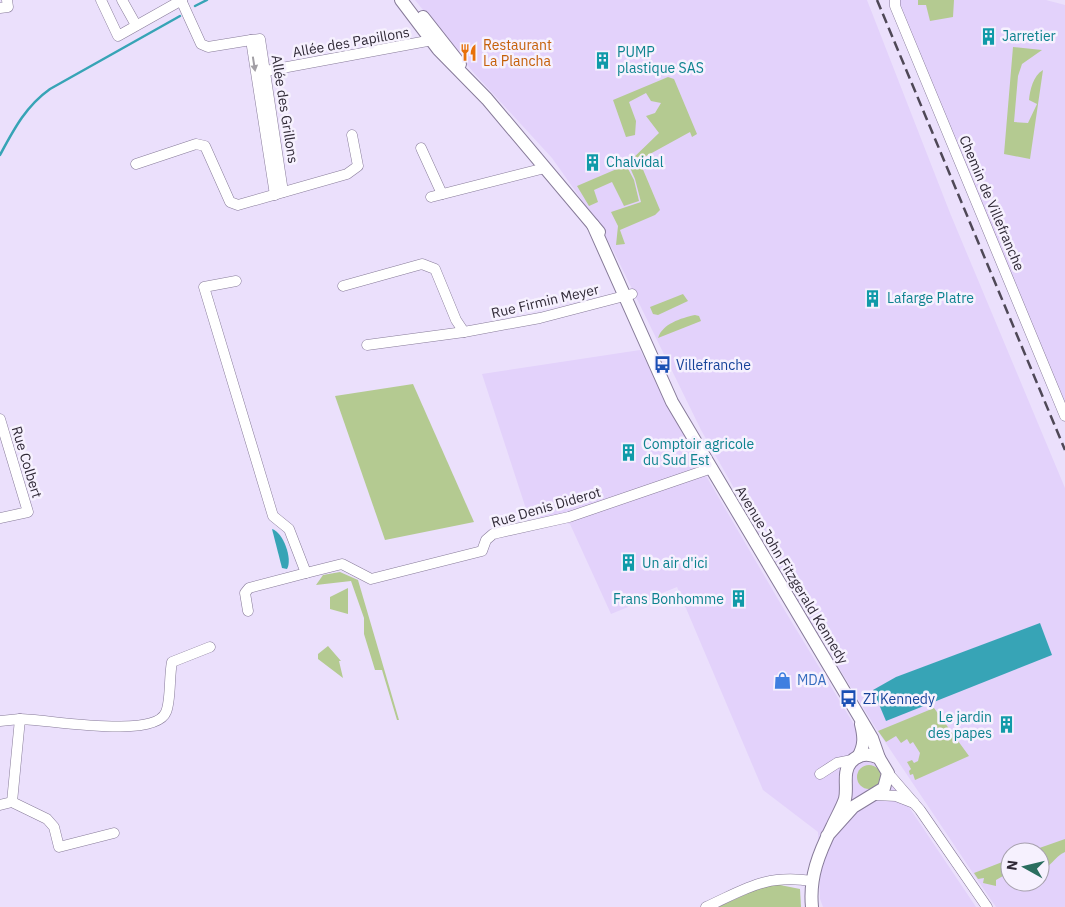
<svg xmlns="http://www.w3.org/2000/svg" width="1065" height="907" viewBox="0 0 1065 907" font-family="'IBM Plex Sans',sans-serif">
  <rect width="100%" height="100%" fill="#ebe0fc"/>
  <!-- built -->
  <g fill="#e3d2fb" fill-rule="evenodd">
    <path d="M415,0h452l83,213 115,275v419h-69l-7,-10 -114,-170 -75,-123 -99,-174 -88,-180 -20,-34 -41,-58 -79,-86zM1010,852h30v30h-30z"/>
    <polygon points="899,0 1046,0 1065,5 1065,402 900,11"/>
    <polygon points="640,350 705,474 782,606 858,731 976,907 823,907 820,899 818,832 763,790 677,587 611,614 570,524 528,515 482,374"/>
  </g>
  <!-- green -->
  <g fill="#b4ca91">
    <polygon points="918,0 954,0 953,17 930,21 926,5 918,5"/>
    <path d="M1013,47l29,3 -20,14 -4,12 -4,46 14,1 9,-19 -8,-4c1,-10 4,-24 14,-30l-13,89 -26,-5z"/>
    <polygon points="668,77 674,79 697,134 692,137 690,132 639,160 660,210 655,215 620,230 625,244 616,245 618,226 611,212 641,202 635,179 628,163 659,133 646,116 655,113 661,103 651,101 646,93 629,102 636,121 635,135 626,137 613,100"/>
    <polygon points="626,165 634,180 639,201 624,206 612,182 594,190 598,202 589,206 577,186"/>
    <polygon points="683,294 688,301 658,315 653,314 650,307"/>
    <path d="M695,315l4,1 2,5 -43,17c4,-14 23,-20 37,-23z"/>
    <polygon points="413,384 474,522 385,540 335,396"/>
    <polygon points="340,572 358,580 399,720 397,720 382,670 375,670 364,634 364,618 351,581 316,585 323,575"/>
    <polygon points="348,588 348,614 330,609 330,597"/>
    <polygon points="328,646 341,661 339,661 343,678 318,659 318,654"/>
    <polygon points="934,708 969,756 915,780 913,774 910,775 909,771 911,769 907,762 912,760 914,763 918,761 920,753 913,742 910,744 907,739 901,743 896,736 886,742 878,731"/>
    <circle cx="869" cy="777" r="12"/>
    <path d="M1065,839v13c-11,5 -14,15 -25,19v-19h-12z"/>
    <polygon points="1010,859 1010,882 1008,882 1003,876 996,880 996,886 983,883 984,878 978,879 974,873"/>
    <polygon points="775,884 800,889 801,907 718,907 753,891"/>
  </g>
  <!-- water -->
  <g fill="#37a4b6">
    <path d="M272,529c11,3 21,30 15,40l-5,-1z"/>
    <polygon points="1040,623 1052,655 886,721 873,690 896,677"/>
  </g>
  <g fill="none" stroke-linecap="round" stroke-linejoin="round">
    <!-- stream -->
    <g stroke="#37a4b6" stroke-width="2.5">
      <polyline points="195,6 207,0"/>
      <path d="M0,155c14,-26 26,-49 50,-66l130,-73"/>
    </g>
    <defs>
      <g id="minor">
        <polyline points="101,0 118,36 182,0"/>
        <polyline points="122,0 136,25"/>
        <polyline points="181,0 201,44 208,47 251,40"/>
        <polyline points="895,0 895,6 1065,416"/>
        <polyline points="0,8 8,7 7,0"/>
        <polyline points="266,71 438,39"/>
        <polyline points="421,148 442,194"/>
        <polyline points="136,164 196,144 205,146 230,202 238,205 347,174 358,166 352,135"/>
        <polyline points="275,195 251,40 260,39 283,192"/>
        <polyline points="431,197 545,168"/>
        <polyline points="236,281 204,287 270,506 273,516 289,529 306,573 342,564 371,579 482,551 486,540 493,534 569,517 712,468"/>
        <polyline points="343,286 422,264 435,269 456,320 464,332 540,318 632,294"/>
        <polyline points="367,345 464,332"/>
        <polyline points="0,419 28,512 0,518"/>
        <polyline points="248,611 245,593 249,588 306,573"/>
        <polyline points="0,721 20,719"/>
        <polyline points="888,773 920,810 987,907"/>
        <polyline points="820,774 837,763 852,760"/>
        <polyline points="876,795 896,796 914,803"/>
        <path d="M12,802l8,-83c26,0 135,21 146,-7 5,-11 3,-36 6,-50l38,-15"/>
        <polyline points="0,805 12,802 47,819 54,827 59,847 114,833"/>
        <path d="M706,907c40,-18 59,-33 106,-26"/>
      </g>
      <g id="tertiary">
        <polyline points="401,0 438,49 487,99 599,232"/>
        <polyline points="423,17 460,64"/>
        <polyline points="593,225 672,402 872,738 879,758"/>
        <path d="M858,757c7,-12 6,-21 3,-33"/>
        <path d="M812,907c-3,-30 7,-54 20,-80 4,-9 10,-19 13,-28 3,-12 -3,-27 6,-37 8,-9 18,-9 28,-4l9,15 -4,15 -31,19 -26,29"/>
      </g>
    </defs>
    <!-- minor casing -->
    <use href="#minor" stroke="#877b99" stroke-width="11"/>
    <!-- tertiary casing -->
    <use href="#tertiary" stroke="#877b99" stroke-width="14"/>
    <!-- minor -->
    <use href="#minor" stroke="#fff" stroke-width="10"/>
    <!-- tertiary -->
    <use href="#tertiary" stroke="#fff" stroke-width="12"/>
    <!-- rail -->
    <polyline stroke="#4f4857" stroke-width="2.5" stroke-dasharray="10 5" stroke-linecap="butt" points="877,0 1065,450"/>
  </g>
  <!-- one-way arrows -->
  <defs><path id="oneway-solid" d="M-6-.8H1V-3.2L6.5 0L1 3.2V.8H-6Z" transform="scale(1.25)"/></defs>
  <use fill="#a29fa5" href="#oneway-solid" transform="translate(254 64) rotate(81)"/>
  <!-- icons -->
  <defs>
    <symbol id="building-bare" viewBox="-9 -9 18 18"><path d="M-4-6H4V6H1V3H-1V6H-4ZM-2.5-4.3h1.7v1.8h-1.7ZM.8-4.3h1.7v1.8H.8ZM-2.5-1h1.7V.8h-1.7ZM.8-1h1.7V.8H.8Z" fill="#0f9aa8" stroke="#f6f1fe" stroke-width="2.5" paint-order="stroke"/></symbol>
    <symbol id="restaurant-bare" viewBox="-9 -9 18 18"><path d="M-5-6h1v4h1v-4h1v4h1v-4h1v5L-1.5 .5V6h-2V.5L-5-1ZM5-6V6H3V1.5H1.5Q1.5-4 5-6Z" fill="#e8710a" stroke="#f6f1fe" stroke-width="2.5" paint-order="stroke"/></symbol>
    <symbol id="bus-bare" viewBox="-9 -9 18 18"><path d="M-5-6H5V4H4V6H2V4H-2V6H-4V4H-5ZM-3.5-4V0h7V-4ZM-3.5 1.2v1.5H-2V1.2ZM2 1.2v1.5H3.5V1.2Z" fill="#1a4fb4" stroke="#f6f1fe" stroke-width="2.5" paint-order="stroke"/></symbol>
    <symbol id="shop-bare" viewBox="-9 -9 18 18"><path d="M-5-2.5h2.3a2.7 3.5 0 0 1 5.4 0H5L5.5 6h-11ZM-1.5-2.5h3a1.5 2.3 0 0 0-3 0Z" fill="#3f7fe0" stroke="#f6f1fe" stroke-width="2.5" paint-order="stroke"/></symbol>
  </defs>
  <g fill-rule="evenodd">
    <use href="#building-bare" x="976" y="24" width="25" height="25"/>
    <use href="#restaurant-bare" x="456" y="40" width="25" height="25"/>
    <use href="#building-bare" x="590" y="48" width="25" height="25"/>
    <use href="#building-bare" x="580" y="150" width="25" height="25"/>
    <use href="#building-bare" x="860" y="286" width="25" height="25"/>
    <use href="#bus-bare" x="650" y="352" width="25" height="25"/>
    <use href="#building-bare" x="616" y="440" width="25" height="25"/>
    <use href="#building-bare" x="616" y="550" width="25" height="25"/>
    <use href="#building-bare" x="726" y="586" width="25" height="25"/>
    <use href="#shop-bare" x="770" y="668" width="25" height="25"/>
    <use href="#bus-bare" x="836" y="686" width="25" height="25"/>
    <use href="#building-bare" x="994" y="712" width="25" height="25"/>
  </g>
  <g text-anchor="middle" stroke-width="5" stroke-linejoin="round" paint-order="stroke">
    <!-- culture labels -->
    <g font-size="14" fill="#0d838f" stroke="#f6f1fe" text-anchor="start">
      <text x="1002" y="41">Jarretier</text>
      <text x="617" y="57">PUMP<tspan x="617" dy="16">plastique SAS</tspan></text>
      <text x="606" y="167">Chalvidal</text>
      <text x="887" y="303">Lafarge Platre</text>
      <text x="643" y="449">Comptoir agricole<tspan x="643" dy="16">du Sud Est</tspan></text>
      <text x="642" y="568">Un air d'ici</text>
      <text x="724" y="604" text-anchor="end">Frans Bonhomme</text>
      <text x="992" y="722" text-anchor="end">Le jardin<tspan x="992" dy="16">des papes</tspan></text>
    </g>
    <!-- street labels -->
    <g font-size="14" fill="#302a37" stroke="#f6f1fe">
      <text transform="translate(351 42) rotate(-10)" y="5">Allée des Papillons</text>
      <text transform="translate(285 109) rotate(81)" y="5">Allée des Grillons</text>
      <text transform="translate(992 203) rotate(67)" y="5">Chemin de Villefranche</text>
      <text transform="translate(545 301) rotate(-13)" y="5">Rue Firmin Meyer</text>
      <text transform="translate(27 462) rotate(73)" y="5">Rue Colbert</text>
      <text transform="translate(546 507) rotate(-16)" y="5">Rue Denis Diderot</text>
      <text transform="translate(792 575) rotate(59)" y="5">Avenue John Fitzgerald Kennedy</text>
    </g>
    <!-- food labels -->
    <g font-size="14" fill="#c56008" stroke="#f6f1fe" text-anchor="start">
      <text x="483" y="50">Restaurant<tspan x="483" dy="16">La Plancha</tspan></text>
    </g>
    <!-- transit labels -->
    <g font-size="14" fill="#164399" stroke="#f6f1fe" text-anchor="start">
      <text x="676" y="370">Villefranche</text>
      <text x="863" y="704">ZI Kennedy</text>
    </g>
    <!-- shop labels -->
    <g font-size="14" fill="#366cbe" stroke="#f6f1fe" text-anchor="start">
      <text x="797" y="685">MDA</text>
    </g>
  </g>
  <!-- north arrow -->
  <g transform="translate(1025 867) rotate(278)"><circle r="24" fill="#f6f1fe" stroke="#a7a1ae"/>
  <path d="M0-4L9 19L0 12L-9 19Z" fill="#2a6d5f"/>
  <text y="-8" font-size="14" font-weight="bold" text-anchor="middle" fill="#302a37">N</text>
  </g>
</svg>
